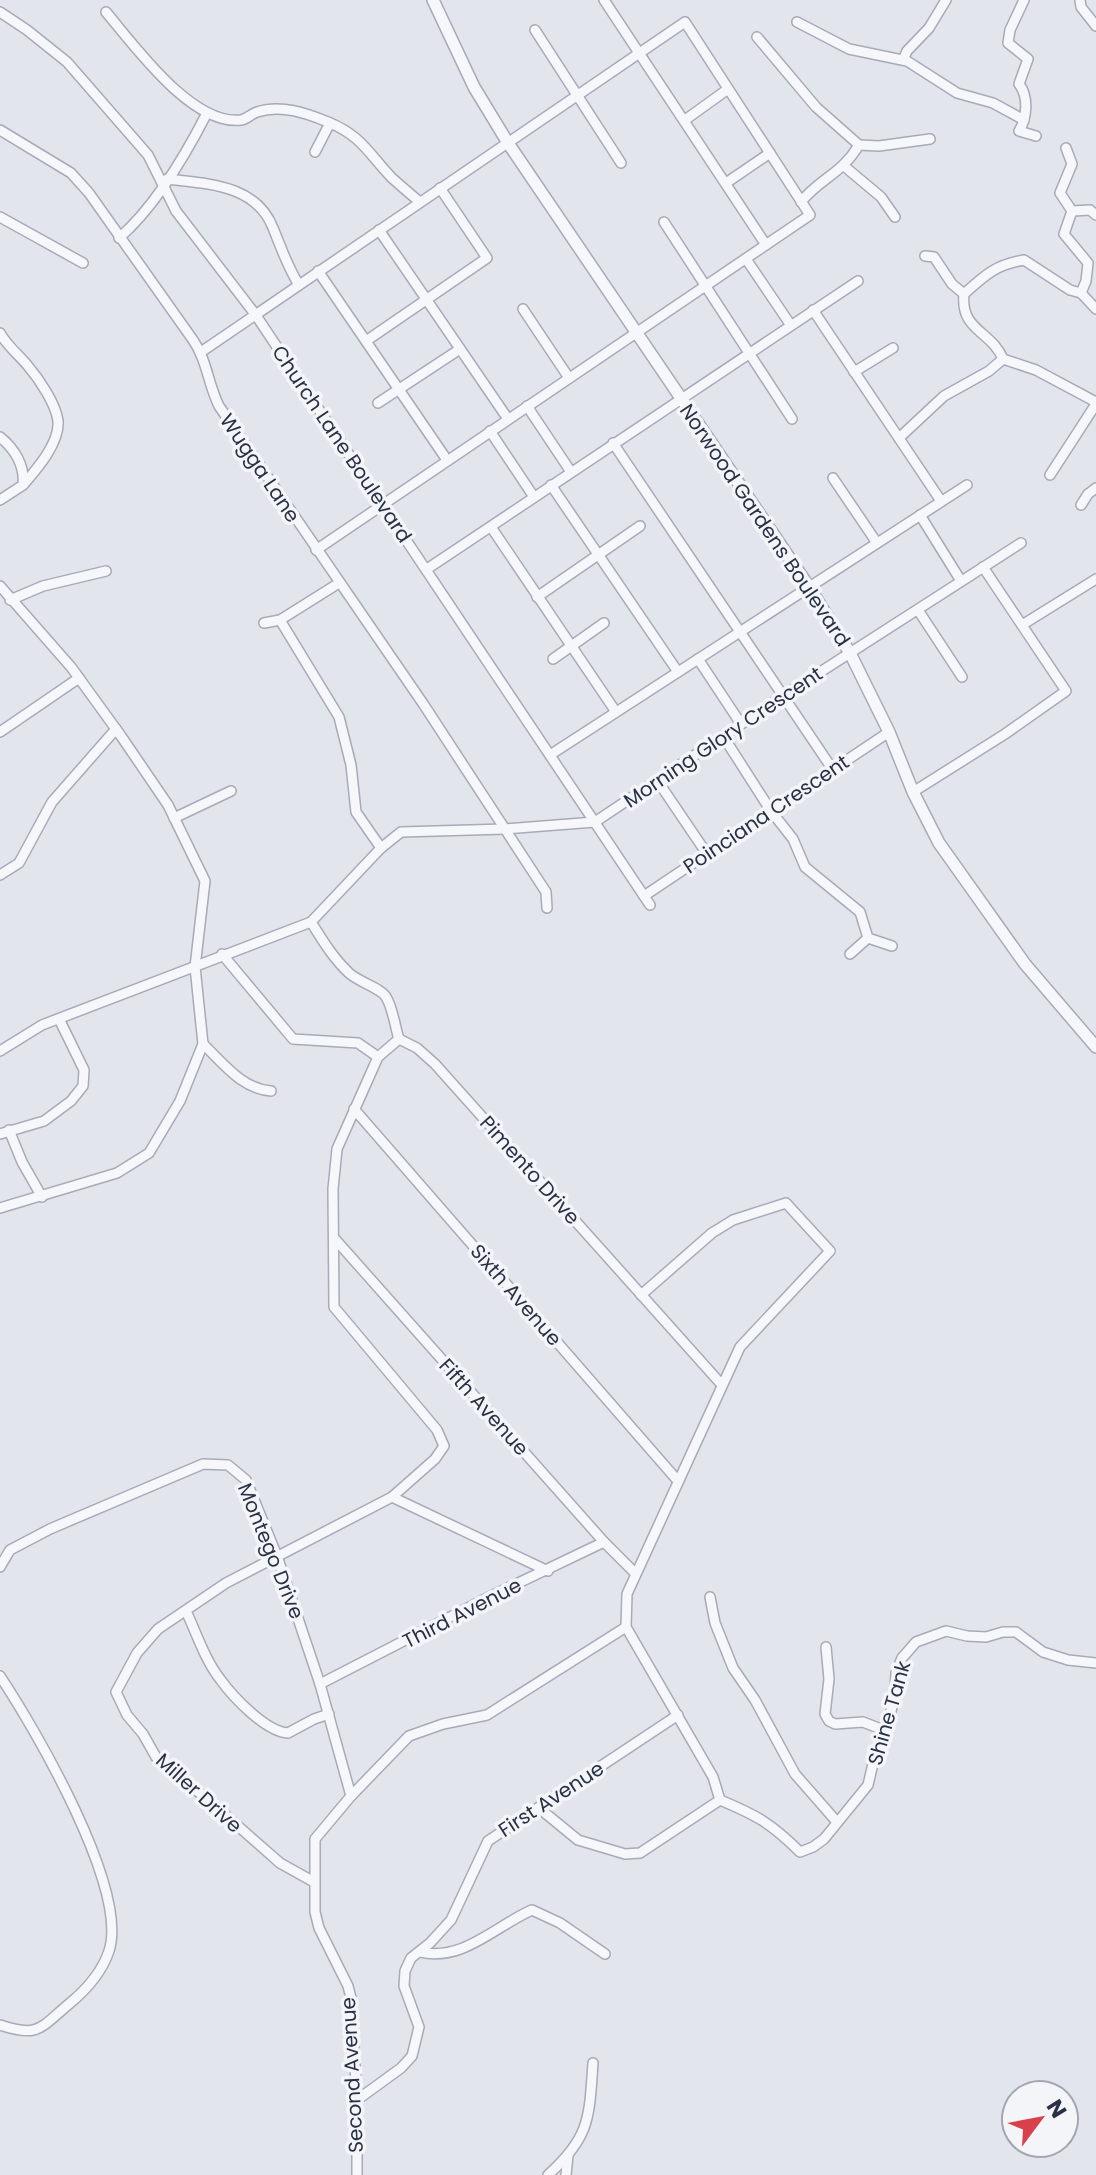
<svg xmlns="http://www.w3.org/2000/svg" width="1096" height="2175" viewBox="0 0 1096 2175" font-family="Poppins,sans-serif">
  <rect width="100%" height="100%" fill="#e3e5ec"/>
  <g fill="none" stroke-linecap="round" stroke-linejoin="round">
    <defs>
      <g id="minor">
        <polyline points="604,0 766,245"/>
        <path d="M1024,0l-14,30 -2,13 20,16 -9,25c10,13 8,34 0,47l17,5"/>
        <polyline points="1080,0 1081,7 1096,26"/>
        <polyline points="0,12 27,30 67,62 148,155 176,211 255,314 650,905"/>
        <path d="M106,12c28,33 86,114 135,108 6,-1 10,-6 16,-8 24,-8 49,1 71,10 34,14 40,31 64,56 9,8 18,16 28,24"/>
        <polyline points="797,22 849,49 907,61 957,93 993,103 1024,120"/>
        <polyline points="535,30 621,163"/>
        <path d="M757,37l59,70 43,38c-18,30 -39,33 -58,57"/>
        <polyline points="903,60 907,51 929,28 946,0"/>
        <polyline points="685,120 728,89"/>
        <path d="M0,130l71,43 18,20 104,147c14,20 15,44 26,66l205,299 122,187 1,16"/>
        <polyline points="859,145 879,146 930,139"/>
        <polyline points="1066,148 1072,164 1060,193 1072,211 1090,210 1096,215"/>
        <polyline points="315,152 330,123"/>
        <polyline points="844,166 881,197 895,217"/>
        <path d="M167,179c40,5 89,5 106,49 8,19 14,38 26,57"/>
        <polyline points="726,183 770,153"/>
        <polyline points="0,217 83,263"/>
        <polyline points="664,222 792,419"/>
        <polyline points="379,230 508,419"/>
        <path d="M119,238c37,-32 66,-82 88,-125"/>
        <polyline points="925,256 934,257 952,284 964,294"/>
        <polyline points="746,259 790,324"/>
        <polyline points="318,271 447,460"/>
        <polyline points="1081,293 1096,309"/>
        <polyline points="523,309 569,378"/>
        <polyline points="813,310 941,501"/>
        <path d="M0,333c7,13 19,22 28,33 11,13 28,38 30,55 2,22 -22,49 -35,64"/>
        <polyline points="366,341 487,258 440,188"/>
        <polyline points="201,352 685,22 810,215 316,550"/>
        <polyline points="1003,359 1036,370 1096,402"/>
        <polyline points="854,372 893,348"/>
        <polyline points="378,403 460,349"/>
        <polyline points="527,406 571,472"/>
        <polyline points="490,431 534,497"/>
        <path d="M0,437c15,12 25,29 23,48l-23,15"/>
        <path d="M899,438l45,-42 45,-25 14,-12c-11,-28 -43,-28 -39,-65 21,-19 31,-29 60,-34l46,30 11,3 5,-12 2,-18 -24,-29 8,-23"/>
        <polyline points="613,443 833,770"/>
        <polyline points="1050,475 1096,404"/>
        <polyline points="833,478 877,543"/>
        <polyline points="551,485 678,672"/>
        <polyline points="1081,505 1088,494 1096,488"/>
        <polyline points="920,515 961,581"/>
        <polyline points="491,527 616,712"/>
        <polyline points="427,569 858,281"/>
        <polyline points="0,586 71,667 121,736 168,805 205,881 195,967 203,1044 180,1101 149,1153 117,1173 0,1208"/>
        <polyline points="537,597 640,526"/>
        <polyline points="10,600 43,586 106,571"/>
        <polyline points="918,610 962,677"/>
        <polyline points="280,620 339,717 351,765 356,812 381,848"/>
        <polyline points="264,623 280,620 339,583"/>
        <polyline points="1022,625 1096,579"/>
        <polyline points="553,659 604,623"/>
        <polyline points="698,659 741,724"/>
        <polyline points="0,732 79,678"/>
        <polyline points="723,736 771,811 793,839 805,867 860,912 868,938 892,946"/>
        <polyline points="550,755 967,485"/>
        <polyline points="657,780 707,854"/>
        <polyline points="913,792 1005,734 1066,691 983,567"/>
        <polyline points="174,818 231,791"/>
        <polyline points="0,875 19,863 52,802 116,729"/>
        <polyline points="644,896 889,732"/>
        <path d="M311,922c12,19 22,36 38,51 10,9 33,16 37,24 7,11 9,30 13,42"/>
        <polyline points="222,954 293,1039 358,1043 378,1057"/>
        <polyline points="850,954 868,938"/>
        <polyline points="399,1039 417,1048 435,1064 722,1385"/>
        <path d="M203,1044c20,19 39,45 68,47"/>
        <polyline points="0,1051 42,1025 311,922 381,848 401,832 505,829 595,822 783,696 1021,543"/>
        <polyline points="354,1109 678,1481"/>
        <polyline points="9,1130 22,1162 42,1197"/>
        <polyline points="0,1134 44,1121 71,1101 83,1086 84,1070 59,1019"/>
        <polyline points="335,1239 604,1542 635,1573"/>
        <polyline points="392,1497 548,1571"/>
        <polyline points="0,1567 10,1550 50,1529 203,1464 228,1465 246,1480 277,1556 320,1684 351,1796"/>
        <polyline points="710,1597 715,1623 733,1668 755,1700 795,1774 837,1822"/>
        <path d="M186,1611c10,21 19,49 34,68 13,18 46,53 68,54l26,-14 15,-5"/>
        <polyline points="826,1647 829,1679 825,1714 829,1721 835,1724 863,1722 886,1731"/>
        <path d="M0,1676c35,53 129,213 109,275 -7,21 -23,39 -40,53 -29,24 -30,34 -69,21"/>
        <polyline points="320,1684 487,1598 604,1542"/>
        <path d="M720,1800c36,15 51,23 80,52l13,-5 11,-8 44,-54 7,-30 9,-12 11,-50 1,-20 6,-15 14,-16 30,-11 21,5 19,1 17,-5h13l27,20 25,8 28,3"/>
        <polyline points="539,1808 578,1840 625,1854 640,1853 720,1800 713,1777 626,1627 627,1594 740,1347 830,1251 786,1203 733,1220 712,1233 641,1295"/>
        <polyline points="314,1882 280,1863 205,1797 169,1770 156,1757 143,1734 127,1715 116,1692 137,1653 158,1629 226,1583 392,1497 435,1459 444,1446 437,1430 334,1307 333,1189 337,1149 378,1057 399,1039"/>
        <path d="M420,1952c43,10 75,-26 112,-42l28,13 45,31"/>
        <polyline points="357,2100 401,2068 412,2056 419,2027 404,1986 405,1971 411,1958 430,1943 451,1920 488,1841 678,1715"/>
        <polyline points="357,2175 357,2100 351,1998 348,1986 319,1928 315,1912 315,1839 351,1796 409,1736 443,1724 487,1715 626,1627"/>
        <path d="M548,2175c43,-39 41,-58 45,-112"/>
        <polyline points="566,2175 568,2155"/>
      </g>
      <polyline id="tertiary" points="433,0 474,87 508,143 809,587 850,653 889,732 913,792 939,843 1025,964 1096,1047"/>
    </defs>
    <!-- minor casing -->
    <use href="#minor" stroke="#a7abb7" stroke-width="12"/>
    <!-- tertiary casing -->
    <use href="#tertiary" stroke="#a7abb7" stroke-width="14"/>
    <!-- minor -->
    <use href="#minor" stroke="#f6f7fa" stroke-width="9"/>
    <!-- tertiary -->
    <use href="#tertiary" stroke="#f6f7fa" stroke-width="11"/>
  </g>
  <g text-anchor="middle" stroke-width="7" stroke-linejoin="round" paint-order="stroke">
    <!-- street labels -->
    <g font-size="20" fill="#293145" stroke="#f3f5f9">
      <text transform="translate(342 444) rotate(56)" y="7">Church Lane Boulevard</text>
      <text transform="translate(260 468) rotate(56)" y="7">Wugga Lane</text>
      <text transform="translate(765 525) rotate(56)" y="7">Norwood Gardens Boulevard</text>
      <text transform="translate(723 737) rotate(-34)" y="7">Morning Glory Crescent</text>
      <text transform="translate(766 814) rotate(-34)" y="7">Poinciana Crescent</text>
      <text transform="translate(530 1170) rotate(48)" y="7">Pimento Drive</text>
      <text transform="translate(516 1295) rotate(49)" y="7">Sixth Avenue</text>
      <text transform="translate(484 1407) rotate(48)" y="7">Fifth Avenue</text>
      <text transform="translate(271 1551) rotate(68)" y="7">Montego Drive</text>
      <text transform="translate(462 1613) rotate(-27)" y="7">Third Avenue</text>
      <text transform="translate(889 1713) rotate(-74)" y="7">Shine Tank</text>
      <text transform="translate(199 1793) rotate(42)" y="7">Miller Drive</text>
      <text transform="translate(551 1799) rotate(-33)" y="7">First Avenue</text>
      <text transform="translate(352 2075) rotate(-93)" y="7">Second Avenue</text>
    </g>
  </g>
  <!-- north arrow -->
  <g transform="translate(1040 2119) rotate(58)"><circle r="38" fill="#f3f5f9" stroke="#a2a7b1" stroke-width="2"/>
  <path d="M0-6L14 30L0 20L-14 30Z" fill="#d8414a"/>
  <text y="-12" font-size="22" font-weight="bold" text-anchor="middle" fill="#293145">N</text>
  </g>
</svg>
